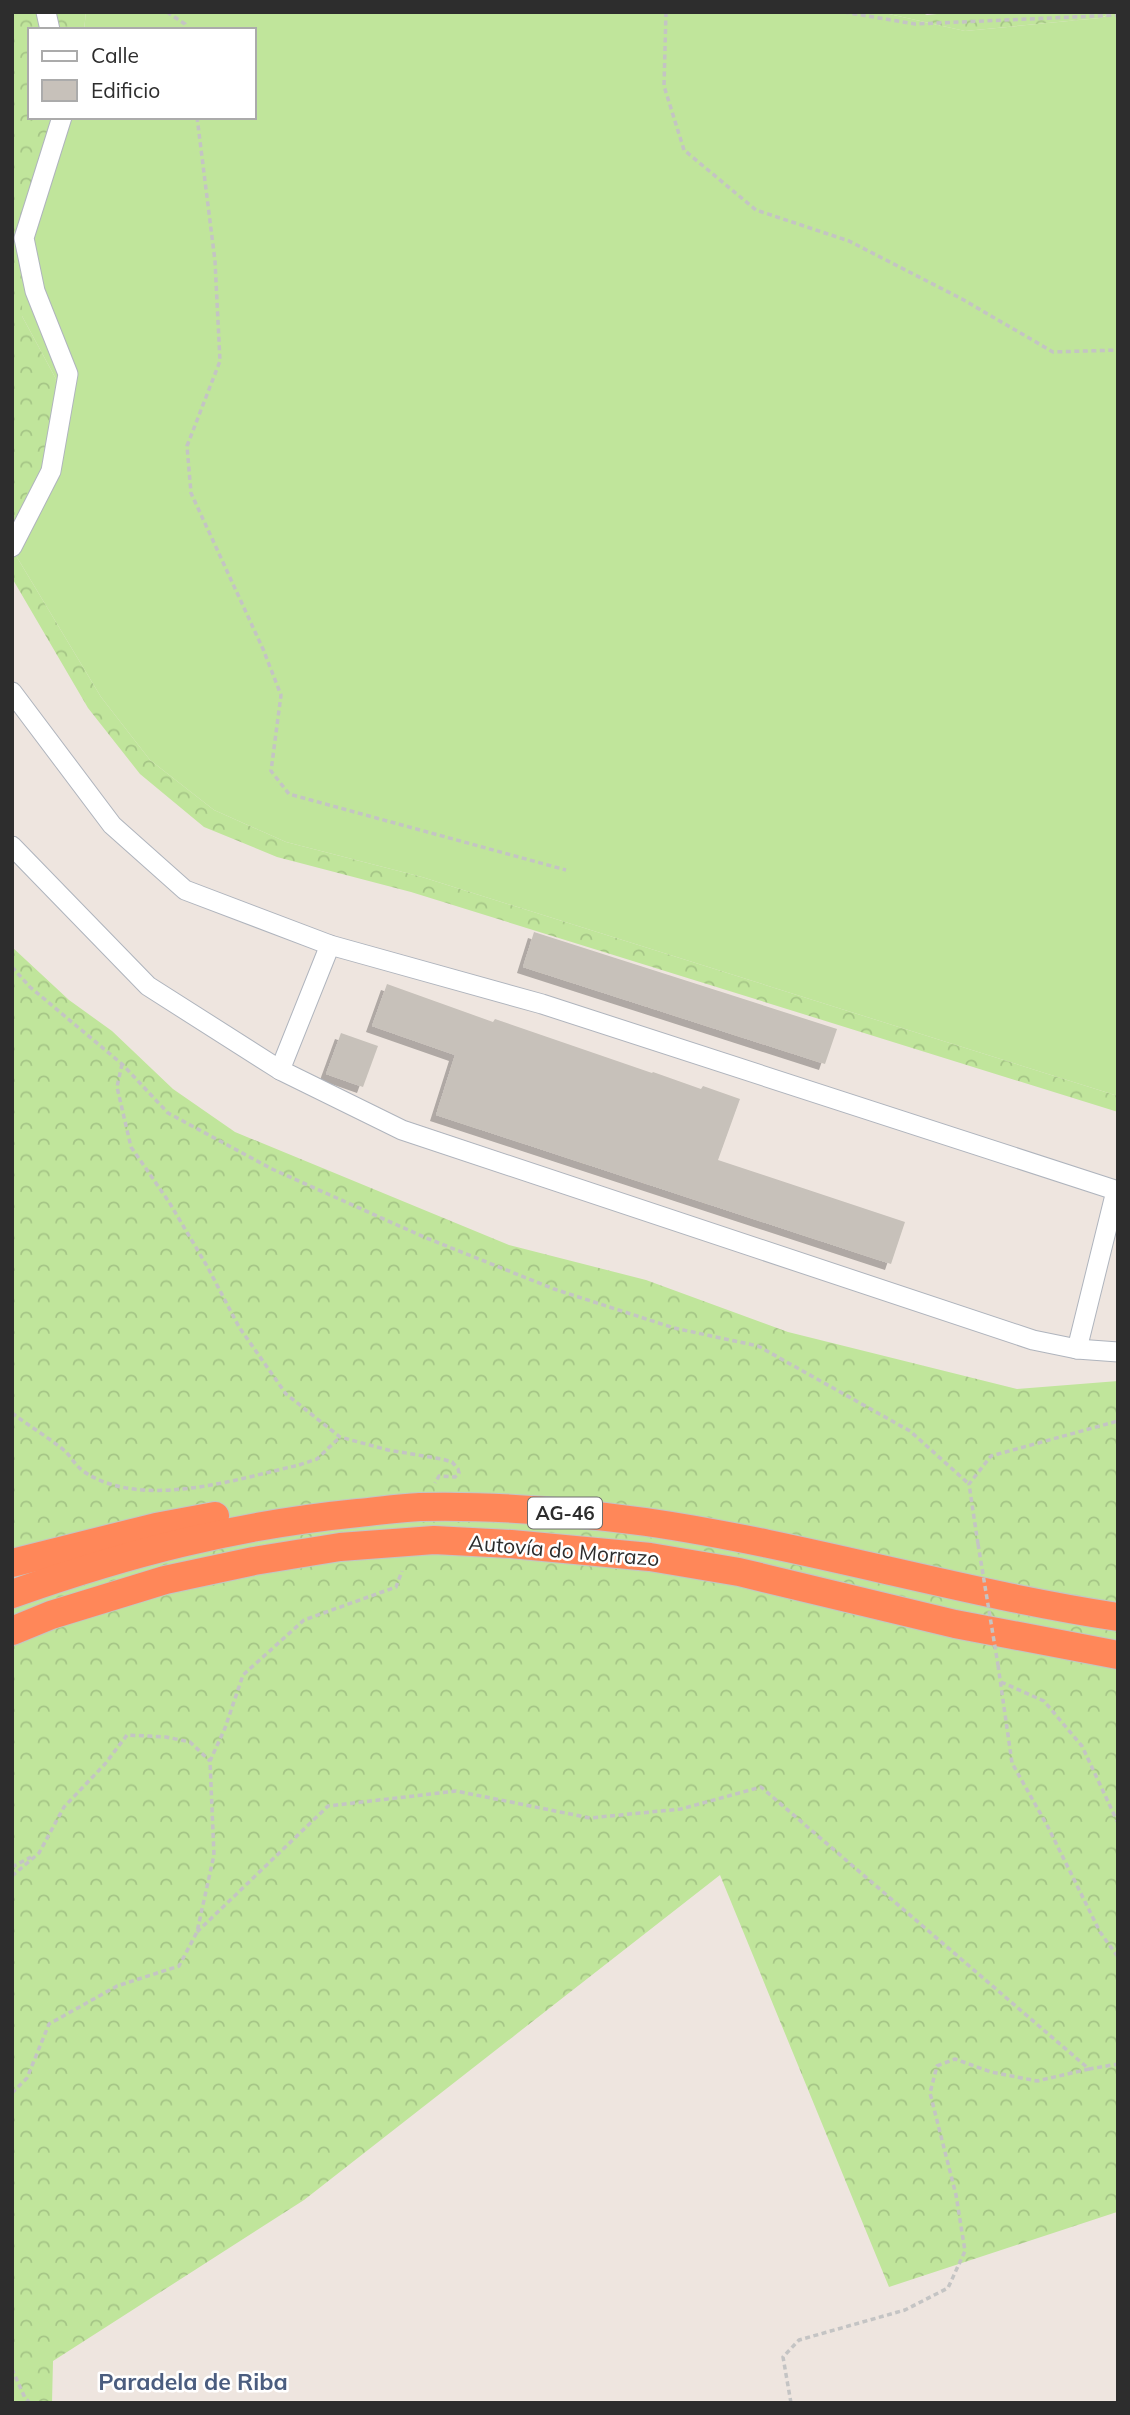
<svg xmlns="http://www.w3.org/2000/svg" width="1130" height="2415" viewBox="0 0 1130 2415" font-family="Mulish,sans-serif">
  <defs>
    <pattern id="forest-crowns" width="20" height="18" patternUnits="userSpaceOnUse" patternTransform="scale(1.75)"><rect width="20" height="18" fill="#c0e59b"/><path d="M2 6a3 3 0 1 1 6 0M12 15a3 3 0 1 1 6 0" fill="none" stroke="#a5c586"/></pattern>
    <filter id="shadow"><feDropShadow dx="-6" dy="6" stdDeviation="0" flood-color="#0004"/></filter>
  </defs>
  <rect width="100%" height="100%" fill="#eee5df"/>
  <!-- grass -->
  <polygon fill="#c0e59b" points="86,12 880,12 965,31 1100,18 1118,12 1118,1096 422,877 286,842 214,810 150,760 101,697 12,549 12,526 56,379 22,316 22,226 55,117 254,117 254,30 84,30"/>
  <!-- forest -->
  <g fill="url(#forest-crowns)">
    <polygon points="12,12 86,12 84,30 30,30 30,117 55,117 23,226 22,316 56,379 44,457 12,526"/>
    <polygon points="880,12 920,12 927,15 957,12 1115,12 1100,18 965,31"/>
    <polygon points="12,549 101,697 150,760 214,810 286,842 422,877 1118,1096 1118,1112 411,892 277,857 204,827 140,774 88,708 12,578"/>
    <polygon points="12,947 69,1000 112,1031 173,1089 235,1132 509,1245 646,1280 788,1332 1017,1389 1118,1381 1117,2212 889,2287 720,1875 304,2200 53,2361 52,2403 12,2403"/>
  </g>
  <!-- building -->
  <g fill="#c7c1ba" filter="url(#shadow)">
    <polygon points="534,932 837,1029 825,1064 523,967"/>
    <polygon points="387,984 493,1022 495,1019 652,1073 653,1072 701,1089 703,1086 740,1099 718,1160 905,1222 891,1264 436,1115 455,1055 372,1026"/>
    <polygon points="341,1033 378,1046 363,1087 326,1074"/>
  </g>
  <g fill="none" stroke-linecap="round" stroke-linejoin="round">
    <defs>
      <g id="minor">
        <polyline points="46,12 50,30"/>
        <polyline points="12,547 51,471 68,374 35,291 24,238 62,117"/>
        <polyline points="12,692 112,825 185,890 330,945 542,1004 1118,1191"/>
        <polyline points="12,846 148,986 280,1070"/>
        <polyline points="330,945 280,1070 402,1130 1033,1340 1077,1349 1118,1352"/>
        <polyline points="1077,1349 1116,1191"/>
      </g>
      <g id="highway">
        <polyline points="12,1563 156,1527 215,1516"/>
        <path d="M12,1594c116,-41 224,-69 346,-81 21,-2 42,-5 62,-6 76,-2 152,5 226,15 159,23 313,71 472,95"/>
        <polyline points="12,1631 51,1615 165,1580 254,1561 340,1547 434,1540 511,1544 650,1557 739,1572 955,1624 1118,1655"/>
      </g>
    </defs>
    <!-- minor casing -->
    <use href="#minor" stroke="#afb4bd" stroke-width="21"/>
    <!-- highway casing -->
    <use href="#highway" stroke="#c4c4c4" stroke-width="30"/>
    <!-- path -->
    <g stroke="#c4c4c4" stroke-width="3.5" stroke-dasharray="5 3.5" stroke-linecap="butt">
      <polyline points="167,12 185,24 186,30"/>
      <polyline points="666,12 664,86 684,150 756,210 849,241 962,299 1053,352 1118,350"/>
      <polyline points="844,12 915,24 1118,15"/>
      <polyline points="197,117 215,261 220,361 187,446 191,493 263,649 281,695 271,771 289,794 566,870"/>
      <polyline points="12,967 30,987 122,1064 168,1113 272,1169 424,1237 554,1289 674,1328 758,1346 910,1431 969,1484"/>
      <polyline points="122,1064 117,1087 131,1147 169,1202 207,1266 239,1327 286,1394 340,1437 388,1450 442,1459 452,1462 458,1469 459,1473 455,1477 439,1476 435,1483"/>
      <path d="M12,1413c17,13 36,24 53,38 6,6 11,15 18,20 58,40 154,8 216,-6l18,-6 23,-22"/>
      <polyline points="978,1544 969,1484 991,1456 1118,1421"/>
      <polyline points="998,1665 1012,1763 1048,1827 1100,1932 1118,1957"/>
      <polyline points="1001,1682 1044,1701 1082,1746 1118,1823"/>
      <polyline points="12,1867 31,1857"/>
      <polyline points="12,1876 39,1853 64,1807 105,1764 127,1735 166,1737 190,1742 210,1761"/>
      <polyline points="197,1932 328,1806 456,1791 590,1818 681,1809 761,1787 1089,2069 1118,2064"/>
      <polyline points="12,2093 27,2078 49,2024 117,1986 179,1966 197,1932 214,1855 210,1761 225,1728 243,1675 304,1620 396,1587 402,1571"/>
      <polyline points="12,2369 25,2398 30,2403"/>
      <polyline points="791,2403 783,2357 799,2340 905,2310 948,2288 965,2251 956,2195 930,2093 937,2066 955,2059 991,2072 1037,2081 1089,2069"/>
    </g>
    <!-- minor -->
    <use href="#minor" stroke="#fff" stroke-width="19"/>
    <!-- highway -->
    <use href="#highway" stroke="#ff8759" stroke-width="28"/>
    <!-- path-bridge -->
    <polyline stroke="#c4c4c4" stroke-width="3.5" stroke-dasharray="5 3.5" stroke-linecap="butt" points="978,1544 998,1665"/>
  </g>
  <g text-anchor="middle" stroke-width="5" stroke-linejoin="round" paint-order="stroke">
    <!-- shield labels -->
    <rect fill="#fff" stroke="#6c6c6c" stroke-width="2" x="528" y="1497.5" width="74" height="31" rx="5"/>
    <g font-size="19" font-weight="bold" fill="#2d2d2d">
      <text x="565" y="1520">AG-46</text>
    </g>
    <!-- street labels -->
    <g font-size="21" fill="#2d2d2d" stroke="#fff">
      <text transform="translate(564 1551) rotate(5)" y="7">Autovía do Morrazo</text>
    </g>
    <!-- neighbourhood labels -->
    <g font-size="23" font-weight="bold" fill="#4b5d7f" stroke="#fff">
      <text x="193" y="2390">Paradela de Riba</text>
    </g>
  </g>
  <!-- border -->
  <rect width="1130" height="2415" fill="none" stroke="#2d2d2d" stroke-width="28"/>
  <!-- legend -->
  <rect x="28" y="28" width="228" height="91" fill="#ffffff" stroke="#ababab" stroke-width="2"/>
  <rect x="42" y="51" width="35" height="10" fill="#ffffff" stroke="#ababab" stroke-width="2"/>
  <text x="91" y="63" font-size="21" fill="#2d2d2d">Calle</text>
  <rect x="42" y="80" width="35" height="21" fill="#c7c1ba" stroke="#ababab" stroke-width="2"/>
  <text x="91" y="98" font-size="21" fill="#2d2d2d">Edificio</text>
</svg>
